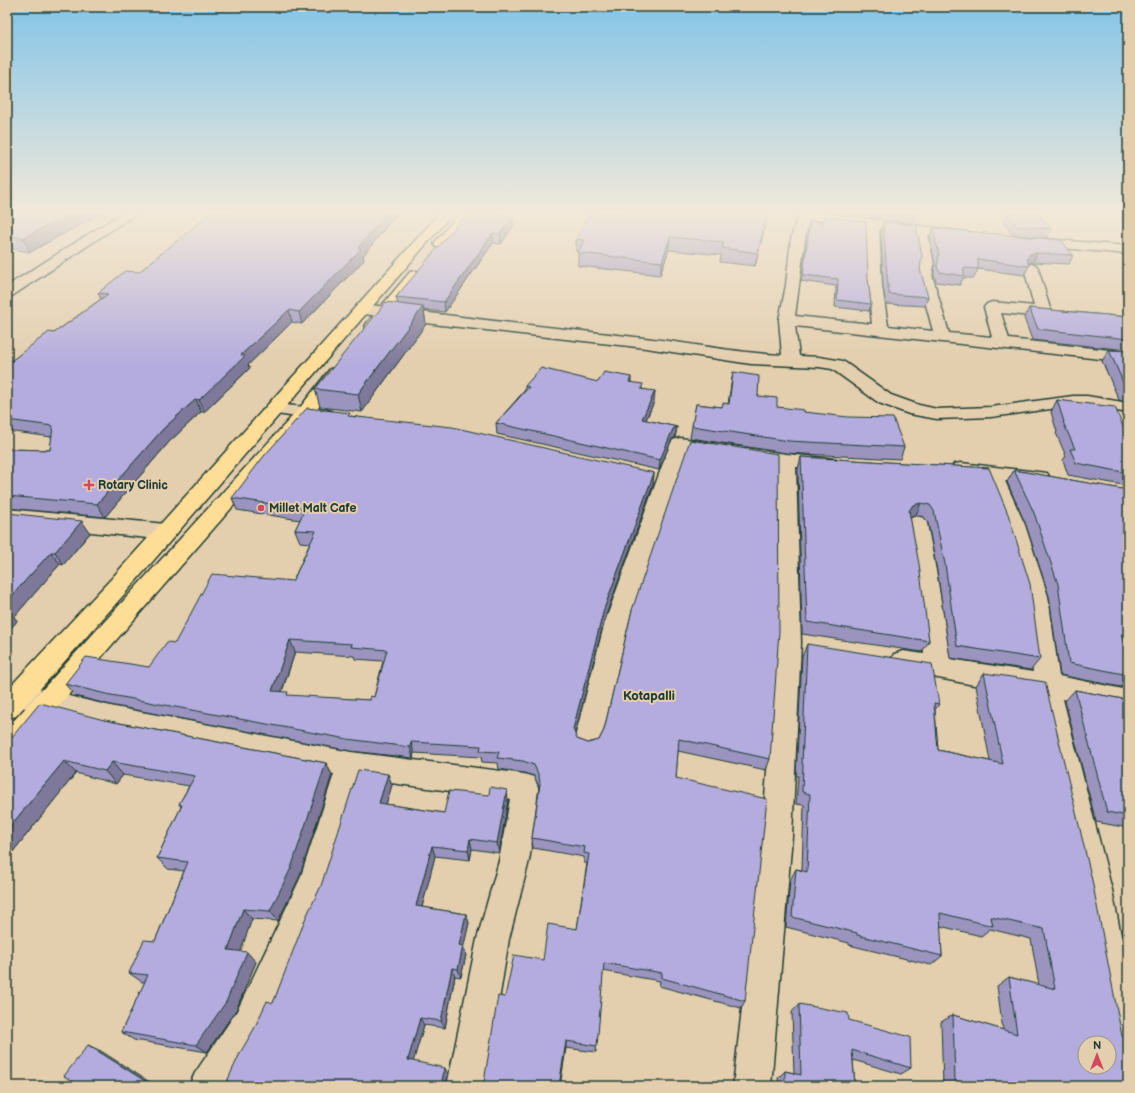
<svg xmlns="http://www.w3.org/2000/svg" width="1135" height="1093" viewBox="0 0 1135 1093" font-family="'Balsamiq Sans',sans-serif">
  <rect width="100%" height="100%" fill="#e3cead"/>
  <filter id="ink" filterUnits="userSpaceOnUse"><feTurbulence type="fractalNoise" baseFrequency=".025" numOctaves="2"/><feDisplacementMap in="SourceGraphic" scale="8" xChannelSelector="R" yChannelSelector="G"/><feConvolveMatrix kernelMatrix="1 2 1 2 8 2 1 2 1" color-interpolation-filters="sRGB"/></filter>
  <g filter="url(#ink)">
    <g fill="none" stroke-linecap="round" stroke-linejoin="round">
      <defs>
        <g id="minor">
          <polygon points="122,213 137,213 12,296 7,297 7,286"/>
          <path d="M791,213h31l145,19 2,3 -2,3 -5,1 -34,-4 6,30 -2,10 17,58 43,4 -8,-30 3,-3 5,-2 42,4 -10,-38 2,-3 5,-1 5,1 2,3 13,44 -3,3 -5,2 -42,-4 8,26 119,13v10l-333,-36 4,30 20,1 24,4 48,34 28,10 18,4 54,-2 82,-11h14l41,7v10l-41,-7h-14l-82,11 -54,2 -28,-5 -30,-11 -47,-34 -13,-2 -68,-3 -105,-16 -205,-23 -77,-11 -5,-2 -3,-3 3,-3 5,-2c93,14 187,23 280,34 46,5 92,15 138,17l-3,-35 7,-35 5,-46 6,-22 -4,-1zM809,219l57,8 2,59 4,38 -77,-8 10,-77zM879,229l35,4 4,15 2,17 -2,10 15,56 -45,-5 -6,-40z"/>
          <polygon points="1034,238 1128,246 1128,254 1029,245 1027,242 1029,239"/>
          <polygon points="275,404 325,409 331,411 334,415 331,419 325,421 269,413 266,409 269,405"/>
          <polygon points="680,438 786,454 836,459 839,463 836,467 829,469 796,467 801,643 792,836 771,1086 733,1086 762,836 777,643 776,465 687,451 629,622 602,741 598,750 588,753 578,750 574,741 605,622 670,444 673,440"/>
          <polygon points="961,463 1047,473 1050,478 1047,483 1040,485 1005,481 1025,525 1048,596 1059,676 1128,690 1128,712 1063,699 1112,890 1128,971 1128,1080 1115,1075 1110,1062 1109,1043 1107,1043 1080,890 1036,694 979,686 903,671 894,668 890,661 894,654 903,651 924,654 915,576 905,523 908,518 916,516 924,518 927,523 937,576 950,659 1033,672 1024,596 1003,525 984,478 954,474 951,469 954,464"/>
          <polygon points="7,509 166,524 174,527 177,532 174,537 166,540 7,523"/>
          <path d="M18,684l97,23 236,45 173,22 10,3 4,10 1,8 -10,66 -20,78 -24,147h-38l30,-147 22,-78 11,-62 -149,-20 -36,116 -64,140 -32,51h-40l6,-13 42,-62 63,-132 34,-105 -219,-43 -97,-25 -9,-3c-3,-5 -3,-11 0,-16z"/>
        </g>
        <g id="primary">
          <polygon points="440,213 453,213 128,590 16,716 7,719 7,690 112,578"/>
          <polygon points="460,213 473,213 446,247 436,247 434,244 436,241"/>
          <polygon points="415,271 420,272 422,275 379,329 373,331 367,329 365,326 367,323 410,272"/>
          <polygon points="336,368 342,369 345,373 311,417 55,710 17,757 7,760 7,728 299,409 330,369"/>
        </g>
      </defs>
      <!-- minor casing -->
      <use href="#minor" stroke="#1f3d34" stroke-width="3"/>
      <!-- primary casing -->
      <use href="#primary" stroke="#1f3d34" stroke-width="3"/>
      <!-- minor -->
      <use href="#minor" fill="#e3cead" fill-rule="evenodd"/>
      <!-- primary -->
      <use href="#primary" fill="#fedd96" fill-rule="evenodd"/>
    </g>
    <!-- wall -->
    <g fill="#9b94bf" stroke="#1f3d34" fill-rule="evenodd">
      <polygon points="7,213 102,213 30,252 7,248"/>
      <polygon points="211,213 397,213 363,256 364,260 302,324 292,322 248,365 250,368 204,412 201,412 169,442 105,517 7,508 7,449 50,450 52,437 7,431 7,364 54,333 101,299 98,293 139,272"/>
      <polygon points="851,213 914,213 915,215 913,223 852,215"/>
      <polygon points="1007,213 1051,229 1047,238 1012,234 1003,222"/>
      <polygon points="513,216 513,226 501,244 493,243 445,312 424,310 426,324 362,412 320,407 315,389 398,304 396,297 463,221"/>
      <polygon points="824,216 868,280 871,304 869,311 835,307 836,286 801,281 810,221 822,222"/>
      <polygon points="766,222 755,266 720,262 721,255 669,250 660,275 578,266 578,252 576,252 576,239"/>
      <polygon points="883,222 928,297 925,306 886,304 883,286 881,231"/>
      <polygon points="933,228 1073,255 1069,264 1033,262 1028,263 1029,266 1024,275 978,269 974,278 963,278 960,285 936,282 934,275 935,265 930,237"/>
      <polygon points="1029,308 1128,317 1128,350 1032,340 1024,318"/>
      <polygon points="1109,350 1128,351 1128,403 1119,400 1102,361"/>
      <polygon points="733,372 758,396 777,407 804,412 904,447 900,459 786,453 690,438 696,404 722,407 728,404"/>
      <polygon points="631,377 631,382 643,389 654,402 646,420 677,427 675,438 672,439 659,470 497,434 496,423 525,390 525,386 598,382"/>
      <polygon points="1057,400 1124,429 1128,434 1128,486 1068,475 1063,460 1066,456 1056,433 1057,432 1051,412"/>
      <path d="M351,416l303,57 -1,12 -49,136 -30,113 3,5 11,4 11,-3 5,-10 28,-120 138,149 -4,11 -88,-19 -2,27 69,223 -4,7 -82,-22 1,-5 -57,-10 -7,81 -30,-4 -6,38h-335l48,-83 115,-229 4,11 -6,19 58,9 64,-13 -9,53 -27,-4 -2,11 -35,-4 -13,51 44,7 3,9 -6,23 3,9 -5,22 -6,-1 -10,52 -21,-3 -11,36 35,13 -2,8h38l21,-85 38,-37 34,-31 10,-66h-3v-6l-51,-9 -1,-10 7,-51 -5,-11 -10,-3 -25,-4 -1,-6 -16,-1 -1,-5 -67,-4 -1,5 -62,-7 -236,-45 -40,-10 -10,-12 84,-17 26,-24 118,-62 17,-38 -10,-1 -5,-12 5,-10 -63,-10 -5,-12zM295,652l59,4 1,3 28,2 -9,36 -4,3 -81,-4 -7,-4z"/>
      <polygon points="801,457 989,468 1040,659 1031,670 950,658 938,576 928,523 924,517 916,515 910,516 929,641 922,652 802,634 798,469"/>
      <polygon points="1014,470 1128,490 1128,648 1124,647 1128,662 1128,679 1121,687 1060,675 1049,596 1026,525 1007,482"/>
      <polygon points="7,513 90,533 63,565 60,564 14,617 17,621 7,633"/>
      <polygon points="807,644 939,704 935,710 938,750 990,761 976,686 984,673 1128,1086 943,1086 941,1022 953,1015 1003,1030 997,986 1009,977 1039,985 1031,939 990,929 981,936 940,926 942,956 931,965 849,945 849,943 786,927 790,880 796,869 802,870 804,805 796,804 798,776 796,776 802,657"/>
      <polygon points="1075,690 1128,700 1128,828 1096,822 1065,701"/>
      <polygon points="104,720 326,763 332,775 299,878 278,921 252,919 240,951 256,962 236,1010 207,1052 134,1040 121,1032 145,982 142,982 129,973 155,941 184,871 168,869 157,858 181,807 179,804 189,786 123,775 116,784 76,773 7,859 7,743"/>
      <polygon points="1128,925 1128,963 1121,929"/>
      <polygon points="799,1004 849,1020 911,1068 901,1074 853,1060 855,1086 779,1086 778,1078 785,1071 794,1073 792,1012"/>
    </g>
    <!-- shaded-wall -->
    <g fill="#7e789b" stroke="#1f3d34">
      <polygon points="72,213 102,213 30,252 23,238"/>
      <polygon points="387,213 397,213 363,256 364,260 302,324 299,312 358,248"/>
      <polygon points="767,213 766,222 755,266 758,253"/>
      <polygon points="513,216 513,226 501,244 500,234"/>
      <polygon points="493,233 493,243 445,312 444,302"/>
      <polygon points="670,237 669,250 660,275 662,262"/>
      <polygon points="1037,253 1033,262 1026,264 1027,259 1030,254"/>
      <polygon points="423,307 426,324 362,412 358,394"/>
      <polygon points="289,310 292,322 248,365 250,368 204,412 199,400 241,355"/>
      <polygon points="655,391 654,402 641,430 642,419"/>
      <polygon points="196,399 201,412 169,442 105,517 97,504 163,429"/>
      <polygon points="677,427 675,438 672,439 659,470 660,460 673,429"/>
      <polygon points="654,473 653,485 604,621 573,741 573,729 604,609"/>
      <polygon points="921,503 916,515 908,517 909,511 913,505"/>
      <polygon points="82,521 90,533 63,565 55,552"/>
      <polygon points="51,552 60,564 14,617 17,621 7,633 7,601"/>
      <polygon points="290,640 295,652 278,702 272,691"/>
      <polygon points="411,742 414,753 413,758 410,747"/>
      <polygon points="64,761 76,773 7,859 7,830"/>
      <polygon points="112,762 123,775 116,784 105,771"/>
      <polygon points="326,763 332,775 299,878 278,921 270,911"/>
      <polygon points="388,774 392,785 383,814 379,803"/>
      <polygon points="507,790 508,800 499,853 497,843"/>
      <polygon points="470,839 472,849 470,860 468,850"/>
      <polygon points="432,846 435,856 420,915 416,906"/>
      <polygon points="243,909 252,919 238,959 228,950"/>
      <polygon points="466,914 469,923 462,954 459,945"/>
      <polygon points="463,946 466,955 461,977 458,969"/>
      <polygon points="247,952 256,962 236,1010 207,1052 196,1045"/>
      <polygon points="452,968 455,976 445,1028 441,1021"/>
      <polygon points="420,1018 424,1025 412,1066 408,1060"/>
      <polygon points="566,1041 566,1048 560,1086 559,1086"/>
      <polygon points="88,1045 101,1051 156,1086 153,1086"/>
      <polygon points="445,1068 448,1074 446,1086 442,1080"/>
    </g>
    <!-- building -->
    <g fill="#b4acde" stroke="#1f3d34" fill-rule="evenodd">
      <polygon points="7,213 72,213 23,238 7,236"/>
      <polygon points="211,213 387,213 358,248 361,249 299,312 289,310 241,355 245,356 199,400 196,399 163,429 97,504 7,496 7,449 50,450 53,426 7,420 7,364 49,332 54,333 108,294 98,293 125,271 139,272"/>
      <polygon points="470,213 484,213 513,216 500,234 493,233 444,302 396,297 460,221 463,221"/>
      <polygon points="590,213 767,213 758,253 722,248 724,242 670,237 662,262 578,253 584,240 576,239"/>
      <polygon points="897,213 914,213 915,215"/>
      <polygon points="1007,213 1039,214 1051,229 1016,226"/>
      <polygon points="824,216 866,222 868,280 871,304 837,300 838,279 803,275 810,221 823,223"/>
      <polygon points="883,222 916,225 922,256 920,269 928,297 889,294 887,276"/>
      <polygon points="933,228 1061,240 1073,255 1037,253 1030,254 1027,259 1029,266 978,259 978,269 964,268 964,276 939,272 937,266 939,255"/>
      <polygon points="386,302 423,307 358,394 315,389"/>
      <polygon points="1029,308 1128,317 1128,339 1038,329"/>
      <polygon points="1109,350 1128,351 1128,389 1126,389"/>
      <polygon points="541,368 598,382 604,372 631,377 629,382 643,384 641,389 655,391 642,419 677,427 673,429 660,460 496,423 529,387 525,386"/>
      <polygon points="733,372 759,376 758,396 777,398 777,407 804,410 804,412 848,417 893,418 904,447 789,441 692,426 696,404 722,407 723,403 729,404"/>
      <polygon points="1057,400 1115,407 1124,429 1128,434 1128,473 1076,463 1070,449 1075,449 1063,422 1064,422"/>
      <path d="M307,408l43,5 -2,3 104,11 202,46 -50,136 -31,120 4,10 11,4 11,-3 5,-10 28,-120 58,-170 88,14 1,177 -9,128 -91,-20 -3,39 91,21 -22,202 -83,-23v-5l-58,-10 -7,83 -31,-5 -7,45h-334l15,-33 14,-24 13,-28 6,2 33,-86 15,-31 37,-116 30,4 -9,29 65,10 5,-22 40,4 1,-8 17,3 -10,53 -27,-4 -2,11 -36,-4 -16,60 50,8 -7,31 4,1 -5,23 -6,-1 -11,53 -21,-3 -12,42 37,8 -3,12 2,2h40l14,-86 7,1 9,-42 29,5 5,-36 29,5 12,-75 -5,-1 1,-6 -53,-9 8,-54 -1,-8 -5,-11 -11,-4 -26,-3 2,-6 -19,-1 1,-5 -70,-4 -1,5 -63,-8 -241,-45 -41,-10 21,-27 63,10 18,-25 8,1 37,-69 81,7 23,-50 -21,-1 10,-21 -73,-11 32,-42zM290,640l62,4 -1,3 36,3 -13,47 -3,-1 -1,4 -83,-5 1,-3 -16,-1z"/>
      <polygon points="801,457 989,468 1008,514 1030,584 1040,659 957,646 945,564 934,511 930,505 921,503 913,505 909,511 919,564 929,641 807,622"/>
      <polygon points="1014,470 1128,490 1128,635 1121,634 1128,662 1128,675 1069,663 1058,584 1034,513"/>
      <polygon points="7,513 82,521 55,552 51,552 7,601"/>
      <path d="M807,644l125,20 7,40 -5,-1 4,47 65,14 -19,-91 61,9 47,198 30,156 2,1 1,19 3,6v24h-156l-17,-5 -2,-66 64,19 -8,-57 46,12 -11,-60 -53,-12 2,9 -53,-13 2,43 -85,-21v-2l-65,-16 4,-48 11,3 3,-78 -8,-2 1,-28h-1zM1085,1043h24v24h-24z"/>
      <polygon points="1075,690 1128,700 1128,816 1107,812"/>
      <polygon points="40,703 104,720 326,763 291,868 270,911 243,909 228,950 247,952 226,1002 196,1045 121,1032 148,975 129,973 144,940 155,941 188,862 157,858 182,805 179,804 195,776 112,762 105,771 64,761 7,830 7,743"/>
      <polygon points="799,1004 848,1013 849,1020 910,1037 911,1068 852,1050 855,1086 785,1086 785,1071 801,1075"/>
      <polygon points="88,1045 153,1086 79,1086 64,1076"/>
    </g>
  </g>
  <!-- sky -->
  <linearGradient id="sky" x2="0" y2="1"><stop stop-color="#83c4e8"/><stop offset="0.58" stop-color="#f2e9da"/><stop offset="1" stop-color="#f2e9da" stop-opacity="0"/></linearGradient>
  <rect width="1135" height="366" fill="url(#sky)"/>
  <!-- markers -->
  <g fill="#d1495b" stroke="#e3cead" stroke-width="1.5">
    <path d="M87 479h4v4h4v4h-4v4h-4v-4h-4v-4h4z"/>
    <circle cx="261" cy="508" r="4"/>
  </g>
  <g text-anchor="middle" stroke-width="4" stroke-linejoin="round" paint-order="stroke">
    <!-- poi labels -->
    <g font-size="12" font-weight="bold" fill="#1f3d34" stroke="#e3cead" text-anchor="start">
      <text x="98" y="489">Rotary Clinic</text>
      <text x="269" y="512">Millet Malt Cafe</text>
    </g>
    <!-- neighbourhood labels -->
    <g font-size="13" font-weight="bold" fill="#1f3d34" stroke="#e3cead">
      <text x="649" y="700">Kotapalli</text>
    </g>
  </g>
  <!-- margin -->
  <rect width="1135" height="1093" fill="none" stroke="#e3cead" stroke-width="24"/>
  <rect x="12" y="12" width="1111" height="1069" fill="none" stroke="#1f3d34" stroke-width="1.5" filter="url(#ink)"/>
  <!-- north arrow -->
  <g transform="translate(1097 1055)"><circle r="19" fill="#e3cead" stroke="#95947d"/>
  <path d="M0-3L7 15L0 10L-7 15Z" fill="#d1495b"/>
  <text y="-6" font-size="11" font-weight="bold" text-anchor="middle" fill="#1f3d34">N</text>
  </g>
</svg>
